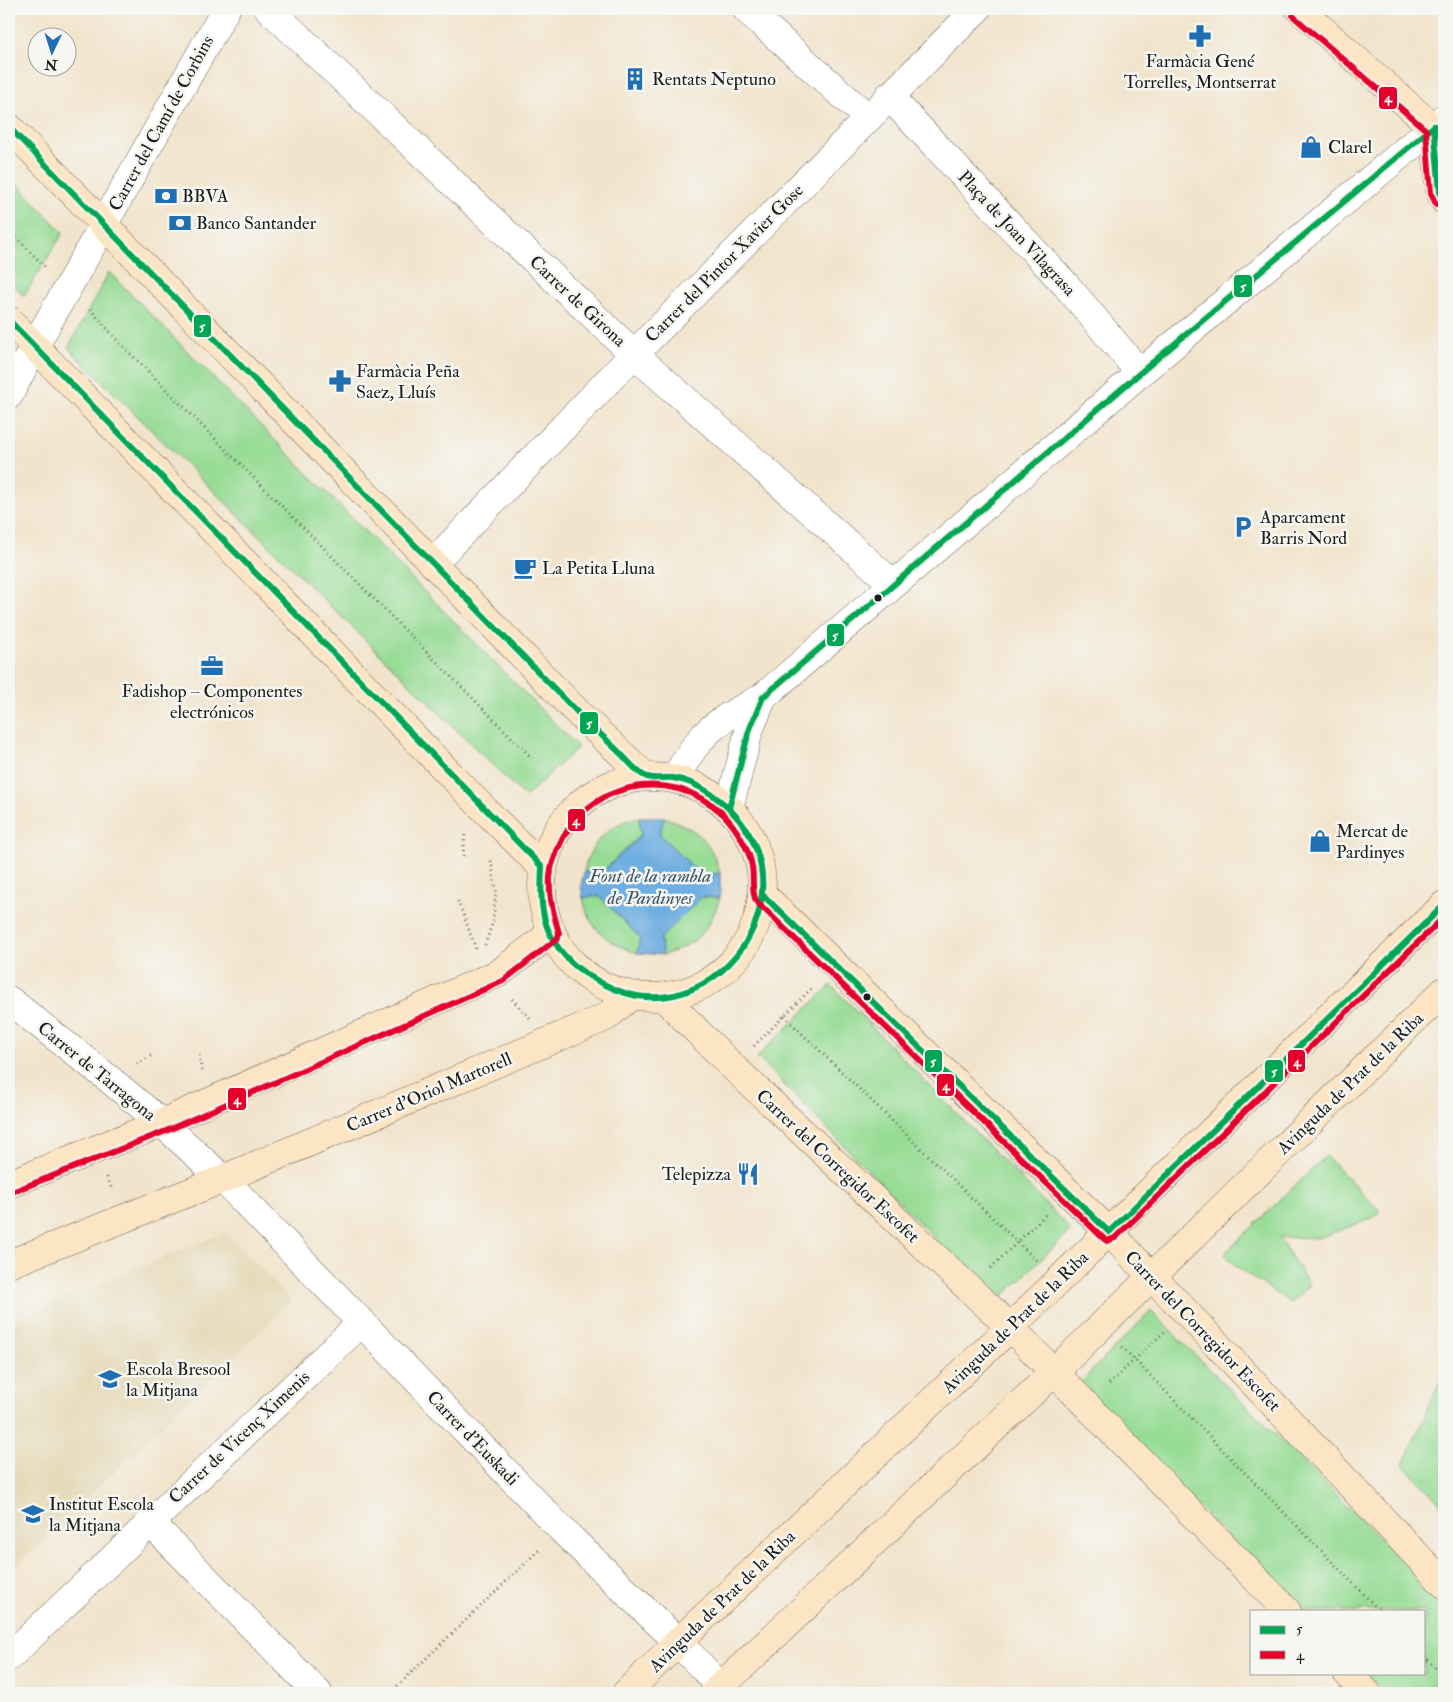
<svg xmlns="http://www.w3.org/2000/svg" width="1453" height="1702" viewBox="0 0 1453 1702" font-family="'IM FELL Double Pica',serif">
  <rect width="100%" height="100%" fill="#f6f6f2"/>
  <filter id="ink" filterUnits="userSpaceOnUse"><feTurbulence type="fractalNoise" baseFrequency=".02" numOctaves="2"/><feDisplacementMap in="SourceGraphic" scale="10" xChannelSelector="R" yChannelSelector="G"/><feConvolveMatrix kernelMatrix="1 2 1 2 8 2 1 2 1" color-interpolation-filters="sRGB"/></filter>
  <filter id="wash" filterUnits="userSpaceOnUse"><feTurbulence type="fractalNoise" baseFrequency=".0096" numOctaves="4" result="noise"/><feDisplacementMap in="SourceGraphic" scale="20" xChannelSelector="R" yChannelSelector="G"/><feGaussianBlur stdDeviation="1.12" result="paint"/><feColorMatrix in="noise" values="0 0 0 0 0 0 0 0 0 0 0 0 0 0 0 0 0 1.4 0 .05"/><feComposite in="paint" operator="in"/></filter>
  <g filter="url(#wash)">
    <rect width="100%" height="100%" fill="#f2e4cc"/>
    <!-- built -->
    <polygon fill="#e6daba" points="225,1232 292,1301 9,1573 9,1322"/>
    <!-- green -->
    <g fill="#97dc95" stroke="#5a7c58">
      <polygon points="9,175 63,233 24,296 9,280"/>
      <polygon points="109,272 578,747 525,797 68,348"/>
      <path d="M639,817l2,17 -42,41 -15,-3c3,-19 15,-37 33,-47 7,-4 15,-6 22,-8z"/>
      <path d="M664,817c32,12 46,21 56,56l-18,3 -42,-41z"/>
      <path d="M599,896l41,42 -3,15c-29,-10 -48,-23 -54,-55z"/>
      <path d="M702,897l18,1c-12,35 -23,46 -57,57l-3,-16z"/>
      <polygon points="831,985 1071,1230 997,1302 757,1057"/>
      <polygon points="1326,1156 1380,1211 1373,1218 1319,1238 1279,1237 1309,1285 1291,1303 1234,1265 1224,1254"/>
      <polygon points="1151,1311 1444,1602 1444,1693 1385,1693 1365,1673 1424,1673 1424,1611 1302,1611 1077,1386"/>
      <polygon points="1444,1380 1444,1507 1403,1465 1440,1381"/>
    </g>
    <!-- water -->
    <polygon fill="#6eaee1" stroke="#45657e" points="639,817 664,817 660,835 702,876 720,873 720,898 702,897 660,939 663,955 637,953 640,938 599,896 583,898 581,885 584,872 599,875 641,835"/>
  </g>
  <g filter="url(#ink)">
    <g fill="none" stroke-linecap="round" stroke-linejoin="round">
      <defs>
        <g id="street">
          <polyline points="269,9 634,354 893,584"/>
          <polyline points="746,9 868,118"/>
          <polyline points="889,96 1066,285 1140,373"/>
          <polyline points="9,395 34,347 226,9"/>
          <polyline points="433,563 634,354 977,9"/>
          <path d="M675,778c8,-13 15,-27 26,-39 16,-19 41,-30 62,-42l377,-324 304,-255"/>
          <polyline points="729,808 749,731 763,697"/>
          <polyline points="9,1000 109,1079 162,1123 223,1179 561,1529 678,1642 727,1693"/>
          <polyline points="150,1522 318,1693"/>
          <polyline points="9,1657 362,1322"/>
        </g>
        <g id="secondary">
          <polyline points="1299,9 1444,137"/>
          <polyline points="1434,126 1440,192 1444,200"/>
          <polyline points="9,127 580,715 645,776"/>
          <polyline points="9,320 479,804 542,867"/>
          <circle cx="652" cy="887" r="110"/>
          <polyline points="763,895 1109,1232 1186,1312 1444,1584"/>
          <polyline points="664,998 733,1067 1010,1327 1287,1611"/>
          <polyline points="9,1184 162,1123 499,973 550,934"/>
          <polyline points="9,1264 223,1179 606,1017 631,996"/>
          <polyline points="1347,1673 1367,1693"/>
          <polyline points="626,1693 678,1642 1020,1318 1444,905"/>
          <polyline points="714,1693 1054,1372 1444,991"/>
        </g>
      </defs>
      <!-- street casing -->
      <use href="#street" stroke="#67625a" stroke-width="29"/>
      <!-- secondary casing -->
      <use href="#secondary" stroke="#67625a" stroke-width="29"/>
      <!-- path -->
      <g stroke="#67625a" stroke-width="3" stroke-dasharray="1 4" stroke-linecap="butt">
        <polyline points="9,230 45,267"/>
        <polyline points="90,309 120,343 532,758"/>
        <polyline points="463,856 465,833"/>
        <polyline points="458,901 477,951"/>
        <polyline points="485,945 493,921 496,891 491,860"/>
        <polyline points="512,999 530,1018"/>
        <polyline points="784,1016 1037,1261"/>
        <polyline points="754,1046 814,986"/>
        <polyline points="199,1055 202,1073"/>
        <polyline points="137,1064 154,1054"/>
        <polyline points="107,1177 112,1190"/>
        <polyline points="991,1268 1047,1213"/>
        <polyline points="1122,1347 1380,1611"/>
        <polyline points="1109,1384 1164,1332"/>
        <polyline points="1424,1656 1444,1677"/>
        <polyline points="390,1693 539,1550"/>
      </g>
      <!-- street -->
      <use href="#street" stroke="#fff" stroke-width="28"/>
      <!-- secondary -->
      <use href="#secondary" stroke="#fce5c4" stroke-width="28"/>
      <defs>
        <g id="bus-1">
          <polyline points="1434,126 1440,192 1444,200"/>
          <path d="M9,127l571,588c14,13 28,26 41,39 7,7 14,16 22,21 9,6 20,2 30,3 27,4 52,24 68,44 16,21 23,45 21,71 -5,62 -63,113 -125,103 -17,-3 -31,-10 -46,-19 -19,-11 -36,-29 -44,-50 -7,-19 -6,-40 -5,-60l-533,-547"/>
          <polyline points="729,808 749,731 763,697 1140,373 1434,126"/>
          <polyline points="763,895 1109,1232 1444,905"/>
        </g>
        <g id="bus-2">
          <polyline points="1293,16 1426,130 1431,194 1436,204"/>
          <path d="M12,1192l154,-61 337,-150 55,-43 1,-5c-6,-21 -12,-42 -8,-64 1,-6 4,-12 6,-18 26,-69 113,-87 166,-37 12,12 27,36 29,53 2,11 -1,24 4,34l347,337 4,3 8,-3 329,-321"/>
        </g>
      </defs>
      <!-- bus-1 casing -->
      <use href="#bus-1" stroke="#f6f6f2" stroke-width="10"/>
      <!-- bus-2 casing -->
      <use href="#bus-2" stroke="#f6f6f2" stroke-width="10"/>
      <!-- bus-1 -->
      <use href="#bus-1" stroke="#00a651" stroke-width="6"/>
      <!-- bus-2 -->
      <use href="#bus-2" stroke="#e4002b" stroke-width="6"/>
    </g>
  </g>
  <!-- icons -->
  <defs>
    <symbol id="pharmacy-bare" viewBox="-9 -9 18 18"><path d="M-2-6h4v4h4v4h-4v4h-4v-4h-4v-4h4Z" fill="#1f6fb2" stroke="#f6f6f2" stroke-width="2.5" paint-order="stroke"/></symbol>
    <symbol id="building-bare" viewBox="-9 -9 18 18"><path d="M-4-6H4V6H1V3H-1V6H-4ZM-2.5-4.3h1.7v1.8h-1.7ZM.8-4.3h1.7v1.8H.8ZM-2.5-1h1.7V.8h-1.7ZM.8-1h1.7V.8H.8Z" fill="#1f6fb2" stroke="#f6f6f2" stroke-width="2.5" paint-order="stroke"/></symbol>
    <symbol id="shop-bare" viewBox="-9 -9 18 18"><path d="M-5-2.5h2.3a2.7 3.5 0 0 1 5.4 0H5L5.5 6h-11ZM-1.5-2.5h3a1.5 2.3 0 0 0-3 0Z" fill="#1f6fb2" stroke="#f6f6f2" stroke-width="2.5" paint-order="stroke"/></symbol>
    <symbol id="bank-bare" viewBox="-9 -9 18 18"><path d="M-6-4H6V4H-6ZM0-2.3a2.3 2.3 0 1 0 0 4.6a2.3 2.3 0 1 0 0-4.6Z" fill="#1f6fb2" stroke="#f6f6f2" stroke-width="2.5" paint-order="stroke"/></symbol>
    <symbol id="parking-bare" viewBox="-9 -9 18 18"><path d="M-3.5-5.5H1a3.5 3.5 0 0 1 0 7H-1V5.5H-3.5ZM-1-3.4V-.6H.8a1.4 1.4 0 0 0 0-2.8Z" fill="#1f6fb2" stroke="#f6f6f2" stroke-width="2.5" paint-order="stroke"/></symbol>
    <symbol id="cafe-bare" viewBox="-9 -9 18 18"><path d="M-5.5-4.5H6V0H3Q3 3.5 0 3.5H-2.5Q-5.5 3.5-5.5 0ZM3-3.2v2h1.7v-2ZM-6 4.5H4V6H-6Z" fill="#1f6fb2" stroke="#f6f6f2" stroke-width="2.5" paint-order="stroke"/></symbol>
    <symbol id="office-bare" viewBox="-9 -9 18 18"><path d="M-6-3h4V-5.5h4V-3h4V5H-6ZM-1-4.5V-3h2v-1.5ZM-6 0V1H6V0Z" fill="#1f6fb2" stroke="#f6f6f2" stroke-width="2.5" paint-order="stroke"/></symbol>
    <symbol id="restaurant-bare" viewBox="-9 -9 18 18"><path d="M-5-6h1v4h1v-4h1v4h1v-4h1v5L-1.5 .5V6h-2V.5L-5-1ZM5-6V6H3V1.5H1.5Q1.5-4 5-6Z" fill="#1f6fb2" stroke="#f6f6f2" stroke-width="2.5" paint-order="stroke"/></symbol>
    <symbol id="school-bare" viewBox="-9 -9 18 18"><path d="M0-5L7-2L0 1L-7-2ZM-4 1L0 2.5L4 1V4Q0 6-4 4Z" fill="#1f6fb2" stroke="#f6f6f2" stroke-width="2.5" paint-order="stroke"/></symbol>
  </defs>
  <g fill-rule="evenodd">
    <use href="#pharmacy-bare" x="1184" y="20" width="32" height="32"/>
    <use href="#building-bare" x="619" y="63" width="32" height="32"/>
    <use href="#shop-bare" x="1295" y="131" width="32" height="32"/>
    <use href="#bank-bare" x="150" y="180" width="32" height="32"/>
    <use href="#bank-bare" x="164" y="207" width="32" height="32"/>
    <use href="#pharmacy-bare" x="324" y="365" width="32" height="32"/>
    <use href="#parking-bare" x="1227" y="511" width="32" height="32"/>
    <use href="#cafe-bare" x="509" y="552" width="32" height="32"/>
    <use href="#office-bare" x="196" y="650" width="32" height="32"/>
    <use href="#shop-bare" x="1304" y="825" width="32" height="32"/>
    <use href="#restaurant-bare" x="732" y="1158" width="32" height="32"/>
    <use href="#school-bare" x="94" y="1363" width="32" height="32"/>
    <use href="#school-bare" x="17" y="1498" width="32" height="32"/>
  </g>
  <!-- markers -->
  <g fill="#1c1c1c" stroke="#f6f6f2" stroke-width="2">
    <circle cx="878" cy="598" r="4.5"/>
    <circle cx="867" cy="997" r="4.5"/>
  </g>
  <g text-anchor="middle" stroke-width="5" stroke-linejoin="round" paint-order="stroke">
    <!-- poi labels -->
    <g font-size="18" fill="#1c1c1c" stroke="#f6f6f2" text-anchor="start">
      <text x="1200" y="67" text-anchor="middle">Farmàcia Gené<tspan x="1200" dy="21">Torrelles, Montserrat</tspan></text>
      <text x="652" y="85">Rentats Neptuno</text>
      <text x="1328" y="153">Clarel</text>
      <text x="182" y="202">BBVA</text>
      <text x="196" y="229">Banco Santander</text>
      <text x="356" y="377">Farmàcia Peña<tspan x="356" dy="21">Saez, Lluís</tspan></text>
      <text x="1260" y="523">Aparcament<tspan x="1260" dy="21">Barris Nord</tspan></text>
      <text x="542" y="574">La Petita Lluna</text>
      <text x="212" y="697" text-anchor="middle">Fadishop – Componentes<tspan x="212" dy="21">electrónicos</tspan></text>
      <text x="1336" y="837">Mercat de<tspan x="1336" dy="21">Pardinyes</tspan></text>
      <text x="731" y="1180" text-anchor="end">Telepizza</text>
      <text x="126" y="1375">Escola Bresool<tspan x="126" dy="21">la Mitjana</tspan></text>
      <text x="49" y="1510">Institut Escola<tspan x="49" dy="21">la Mitjana</tspan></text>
    </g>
    <!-- street labels -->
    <g font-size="18" fill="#1c1c1c" stroke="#f6f6f2">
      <text transform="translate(161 123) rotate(-61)" y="6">Carrer del Camí de Corbins</text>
      <text transform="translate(1017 233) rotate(47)" y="6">Plaça de Joan Vilagrasa</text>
      <text transform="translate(724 263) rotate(-45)" y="6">Carrer del Pintor Xavier Gose</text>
      <text transform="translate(578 301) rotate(43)" y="6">Carrer de Girona</text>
      <text transform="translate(97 1071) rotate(39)" y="6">Carrer de Tarragona</text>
      <text transform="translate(1350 1083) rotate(-44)" y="6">Avinguda de Prat de la Riba</text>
      <text transform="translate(429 1092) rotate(-23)" y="6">Carrer d'Oriol Martorell</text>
      <text transform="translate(838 1166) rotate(43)" y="6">Carrer del Corregidor Escofet</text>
      <text transform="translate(1015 1322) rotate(-44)" y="6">Avinguda de Prat de la Riba</text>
      <text transform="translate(1203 1331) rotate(46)" y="6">Carrer del Corregidor Escofet</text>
      <text transform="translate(239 1437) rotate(-43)" y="6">Carrer de Vicenç Ximenis</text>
      <text transform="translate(473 1438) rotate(46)" y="6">Carrer d'Euskadi</text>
      <text transform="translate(722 1601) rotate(-44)" y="6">Avinguda de Prat de la Riba</text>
    </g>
    <!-- water labels -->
    <g font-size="19" font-style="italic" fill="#3d566b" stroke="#f6f6f2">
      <text x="650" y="882">Font de la rambla<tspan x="650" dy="22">de Pardinyes</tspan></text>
    </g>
  </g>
  <g stroke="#f6f6f2" stroke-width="2">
    <rect x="1378" y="86" width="20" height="24" rx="5" fill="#e4002b"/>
    <rect x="1233" y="274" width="20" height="24" rx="5" fill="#00a651"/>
    <rect x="193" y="314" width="19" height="24" rx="5" fill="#00a651"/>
    <rect x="826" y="623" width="19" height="24" rx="5" fill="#00a651"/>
    <rect x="579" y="711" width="20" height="24" rx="5" fill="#00a651"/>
    <rect x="567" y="808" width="19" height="24" rx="5" fill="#e4002b"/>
    <rect x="1287" y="1049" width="19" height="24" rx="5" fill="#e4002b"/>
    <rect x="924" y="1049" width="19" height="24" rx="5" fill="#00a651"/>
    <rect x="1264" y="1059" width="20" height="24" rx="5" fill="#00a651"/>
    <rect x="936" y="1073" width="19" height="24" rx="5" fill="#e4002b"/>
    <rect x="227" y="1087" width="20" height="24" rx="5" fill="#e4002b"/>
  </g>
  <g font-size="14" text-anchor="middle" font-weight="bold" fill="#fff">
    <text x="1388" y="102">4</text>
    <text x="1243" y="291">5</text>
    <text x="202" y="331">5</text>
    <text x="835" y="640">5</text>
    <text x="589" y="728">5</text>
    <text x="576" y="825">4</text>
    <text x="1297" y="1066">4</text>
    <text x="933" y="1066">5</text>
    <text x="1274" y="1076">5</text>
    <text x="946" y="1090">4</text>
    <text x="237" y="1104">4</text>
  </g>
  <!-- margin -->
  <rect width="1453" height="1702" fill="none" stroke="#f6f6f2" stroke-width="30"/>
  <!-- legend -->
  <rect x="1250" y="1610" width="175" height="65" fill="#f6f6f2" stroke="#9f9f9c"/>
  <rect x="1260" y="1626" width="25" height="8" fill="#00a651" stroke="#9f9f9c"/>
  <text x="1296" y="1634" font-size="15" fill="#1c1c1c">5</text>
  <rect x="1260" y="1651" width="25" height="8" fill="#e4002b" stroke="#9f9f9c"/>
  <text x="1296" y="1660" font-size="15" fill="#1c1c1c">4</text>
  <!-- north arrow -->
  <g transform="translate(52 52) rotate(184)"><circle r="24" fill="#f6f6f2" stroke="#9f9f9c"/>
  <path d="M0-4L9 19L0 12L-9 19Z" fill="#1f6fb2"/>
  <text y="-8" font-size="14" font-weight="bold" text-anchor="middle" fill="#1c1c1c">N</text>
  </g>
</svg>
